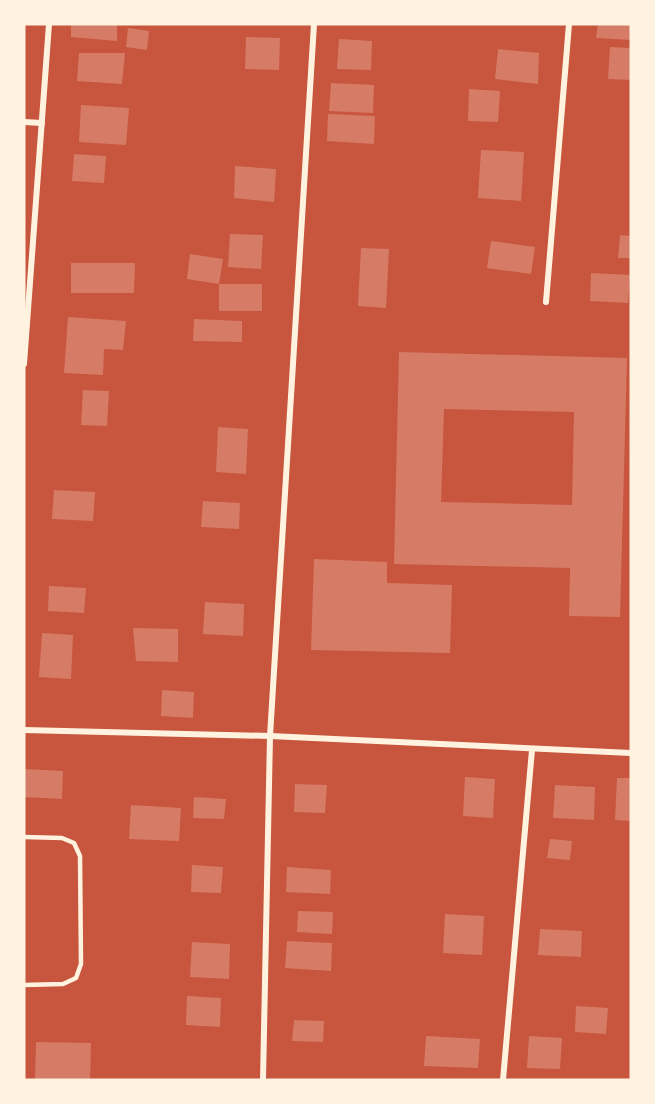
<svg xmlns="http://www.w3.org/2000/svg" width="655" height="1104" viewBox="0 0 655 1104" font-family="'PT Sans',sans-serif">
  <rect width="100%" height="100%" fill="#c8553d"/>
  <!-- building -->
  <g fill="#d67c66" fill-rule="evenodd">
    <polygon points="71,24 117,24 117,41 71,37"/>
    <polygon points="598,24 631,24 631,40 596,38"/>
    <polygon points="128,28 149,31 147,50 126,47"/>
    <polygon points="246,37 280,38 279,70 245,69"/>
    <polygon points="339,39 372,41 371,70 337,69"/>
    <polygon points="610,47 631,48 631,80 608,79"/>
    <polygon points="498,49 539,53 538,84 495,79"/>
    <polygon points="79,53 125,53 122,84 77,81"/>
    <polygon points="331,83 374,85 373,113 329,111"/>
    <polygon points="469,89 500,91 498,122 468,121"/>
    <polygon points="81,105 129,108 126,145 79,142"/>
    <polygon points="328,114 375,116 374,144 327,141"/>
    <polygon points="481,150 524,152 521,201 478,198"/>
    <polygon points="74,154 106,156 104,183 72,181"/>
    <polygon points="235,166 276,169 274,202 234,198"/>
    <polygon points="230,234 263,235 261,269 228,267"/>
    <polygon points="620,235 631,236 631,258 618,258"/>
    <polygon points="491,241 535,247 531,274 487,268"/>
    <polygon points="361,248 389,249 386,308 358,306"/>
    <polygon points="190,254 223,259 219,284 262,284 262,311 219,311 219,284 187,279"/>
    <polygon points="71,263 135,263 134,293 71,293"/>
    <polygon points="591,273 630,275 628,303 590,301"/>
    <polygon points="68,317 126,321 123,350 104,349 103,375 64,373"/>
    <polygon points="194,319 242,321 242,342 193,341"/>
    <path d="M399,352l228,6 -7,259 -51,-1 1,-48 -176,-4zM444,409l130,3 -2,93 -131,-3z"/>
    <polygon points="83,390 109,391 107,426 81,425"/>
    <polygon points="218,427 248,429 246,474 216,472"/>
    <polygon points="54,490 95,492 93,521 52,519"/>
    <polygon points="203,501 240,503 239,529 201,527"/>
    <polygon points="314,559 387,562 387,583 452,585 450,653 311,650"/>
    <polygon points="49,586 86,588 84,613 48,611"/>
    <polygon points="205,602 244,604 243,636 203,634"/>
    <polygon points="133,628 178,629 178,662 136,661"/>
    <polygon points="42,633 73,635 71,679 39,677"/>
    <polygon points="162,690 194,692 193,718 161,716"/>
    <polygon points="24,769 63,771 62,799 24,797"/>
    <polygon points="465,777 495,779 493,818 463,816"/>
    <polygon points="617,778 631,778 631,821 615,820"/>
    <polygon points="295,784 327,785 325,813 294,812"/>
    <polygon points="555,785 595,787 594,820 553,818"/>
    <polygon points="194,797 226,799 224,819 193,818"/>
    <polygon points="131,805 181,808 179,841 129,839"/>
    <polygon points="550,839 572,841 570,860 547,858"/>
    <polygon points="192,865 223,867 221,893 191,892"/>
    <polygon points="287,867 331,870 330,894 286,892"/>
    <polygon points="298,911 333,912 332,934 297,932"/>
    <polygon points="445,914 484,916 482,955 443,953"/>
    <polygon points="540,929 582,931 581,957 538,955"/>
    <polygon points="287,941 332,943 331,971 285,968"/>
    <polygon points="192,942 230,944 229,979 190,977"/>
    <polygon points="187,996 221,998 220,1027 186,1025"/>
    <polygon points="576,1006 608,1008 606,1034 575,1032"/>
    <polygon points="294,1020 324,1021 323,1042 292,1041"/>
    <polygon points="426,1036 480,1039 478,1068 424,1066"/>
    <polygon points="529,1036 562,1038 560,1069 527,1068"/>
    <polygon points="36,1042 91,1043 90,1080 35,1080"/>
  </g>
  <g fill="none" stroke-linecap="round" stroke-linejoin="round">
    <!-- service -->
    <polyline stroke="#fff3e0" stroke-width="4.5" points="24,837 62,838 74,843 80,856 81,964 76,978 63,984 24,985"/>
    <!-- minor -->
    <g stroke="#fff3e0" stroke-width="6">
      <polyline points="24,122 42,123"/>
      <polyline points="546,302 569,24"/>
      <polyline points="24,364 49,24"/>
      <polyline points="24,730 270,736 631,753"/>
      <polyline points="263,1080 270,736 314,24"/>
      <polyline points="503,1080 532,750"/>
    </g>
  </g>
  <!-- border -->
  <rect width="655" height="1104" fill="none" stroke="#fff3e0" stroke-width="51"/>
</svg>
